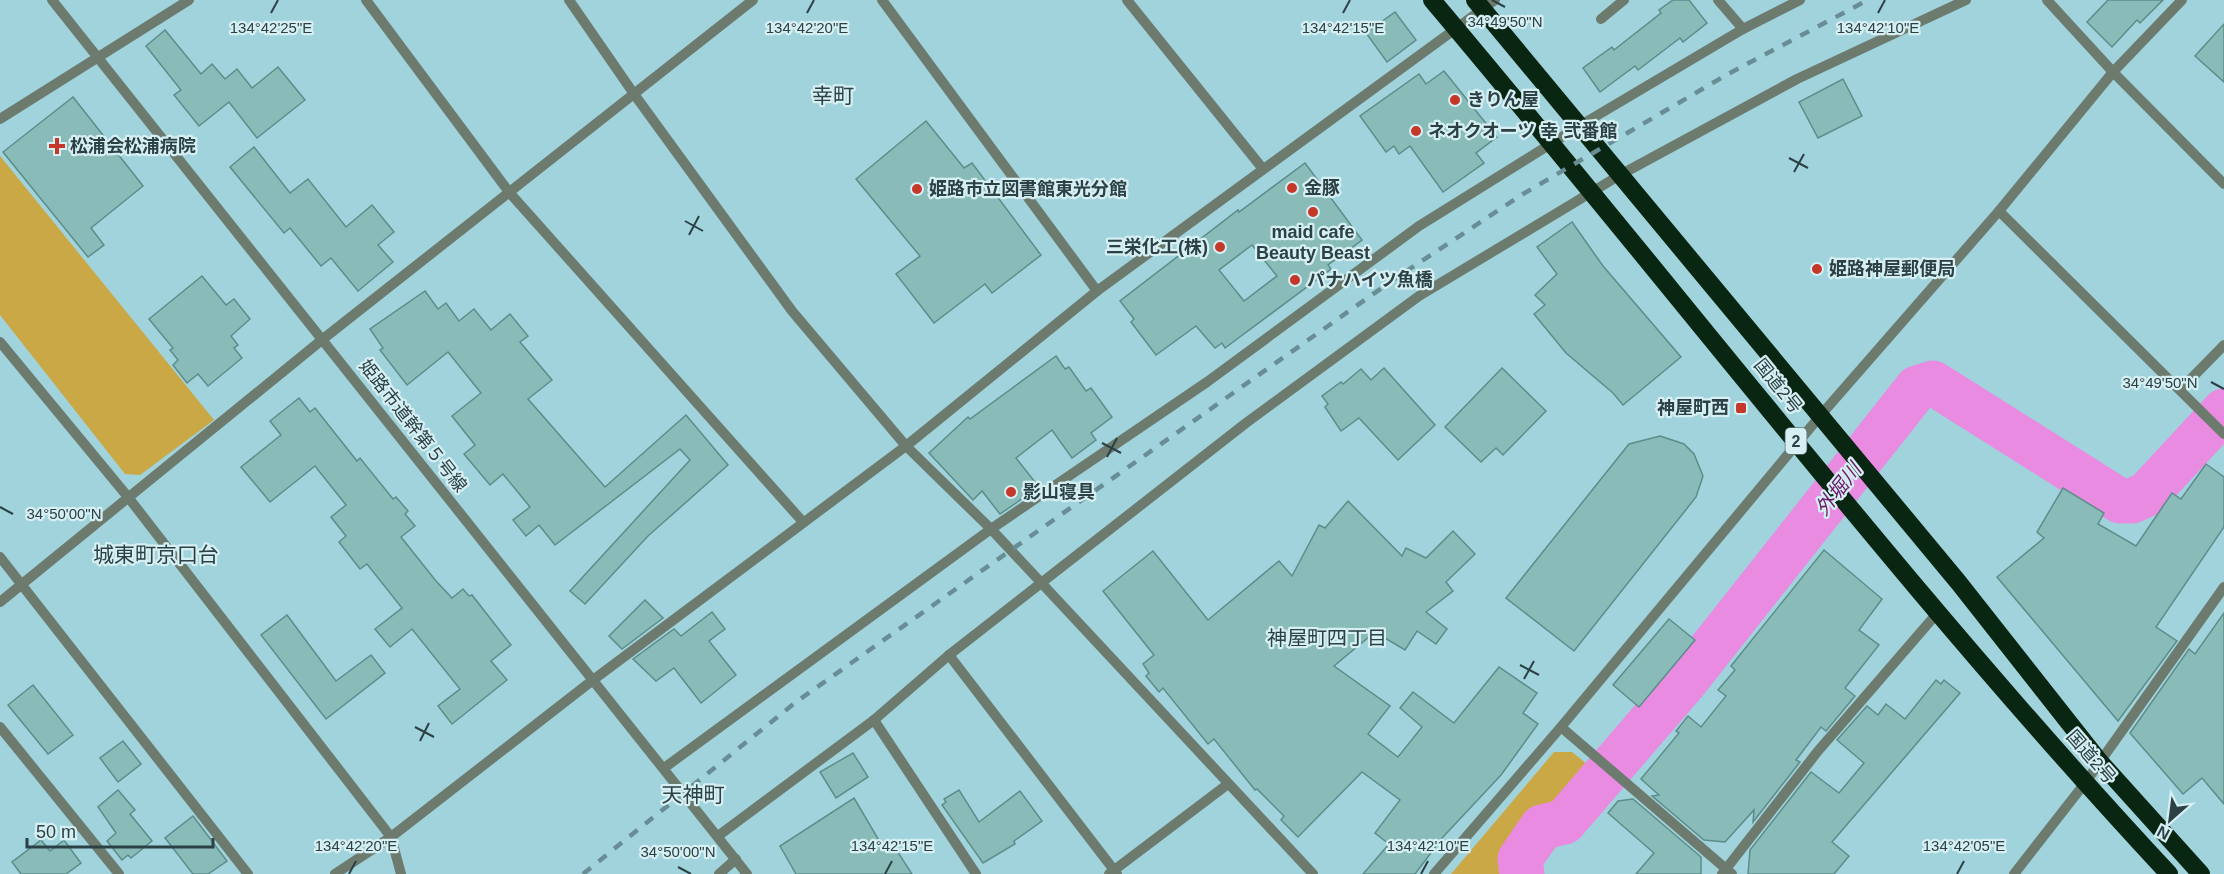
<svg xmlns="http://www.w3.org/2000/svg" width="2224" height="874" viewBox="0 0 2224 874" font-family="Arial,'Noto Sans JP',sans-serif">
  <rect width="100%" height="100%" fill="#a0d3dc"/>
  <!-- green -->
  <g fill="#caa846">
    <polygon points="0,156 214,420 140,475 125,474 0,315"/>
    <polygon points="1554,752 1572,752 1609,782 1534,874 1451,874"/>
  </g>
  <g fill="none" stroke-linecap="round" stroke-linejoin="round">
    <!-- river -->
    <polyline stroke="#e88be1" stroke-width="45" points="1522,874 1520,859 1542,827 1564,822 1684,683 1917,388 1933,383 2120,501 2132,501 2147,494 2224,411"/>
  </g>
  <!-- building -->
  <g fill="#89bcb8" stroke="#5c8d8a" stroke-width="1.5" fill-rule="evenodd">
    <polygon points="1673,0 1689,0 1707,23 1683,42 1680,38 1638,70 1635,66 1600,92 1583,68 1612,47 1614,50 1661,13 1659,10"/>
    <polygon points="2108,0 2163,0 2140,23 2137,20 2112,47 2087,22"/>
    <polygon points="1395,12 1416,40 1387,62 1366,33"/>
    <polygon points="2224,24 2224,82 2195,56"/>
    <polygon points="165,30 201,74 212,64 225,79 237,69 252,88 278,67 305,100 257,138 229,102 199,126 174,95 181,90 146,46"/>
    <polygon points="1444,71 1497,137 1476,153 1484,163 1443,192 1410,146 1399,154 1394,146 1386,152 1360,116 1419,74 1426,84"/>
    <polygon points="1843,79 1862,116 1818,138 1799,102"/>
    <polygon points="73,97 143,186 91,228 104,245 88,257 3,152"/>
    <polygon points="926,121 964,168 972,163 1041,255 992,293 985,284 934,323 896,274 920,256 856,179"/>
    <polygon points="254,147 290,193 308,179 346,227 372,205 394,232 378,245 393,262 358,291 331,258 321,266 290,228 284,233 230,167"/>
    <path d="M1305,163l57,77 -34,25 3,4 -106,79 -3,-5 -7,5 -19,-22 -40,29 -25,-33 3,-3 -14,-18 118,-91 1,2zM1252,245l25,31 -33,25 -25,-31z"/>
    <polygon points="1572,222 1603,266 1681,357 1623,405 1613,393 1566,353 1534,314 1545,305 1535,295 1557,274 1537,247"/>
    <polygon points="202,276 226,305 234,299 250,319 231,336 238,345 234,348 242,358 208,386 198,374 187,383 173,365 178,360 170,350 173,348 149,319"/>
    <polygon points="425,291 438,309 446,303 459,321 474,309 491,330 510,314 528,336 520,342 552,380 528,399 605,487 686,415 728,465 648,536 585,604 570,591 690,460 680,449 555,545 539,525 526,536 513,520 530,507 503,474 490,485 464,454 475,445 452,416 481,393 448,352 407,385 380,350 383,348 370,329"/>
    <polygon points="1056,356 1065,369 1069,367 1086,391 1091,388 1112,417 1091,433 1096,440 1072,458 1052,430 1016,458 1039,487 1000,514 982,491 973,500 929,453 968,417 970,419"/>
    <polygon points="1384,368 1435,425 1398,460 1359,418 1341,431 1325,407 1328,404 1322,396 1341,382 1343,384 1361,369 1371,380"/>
    <polygon points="1502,368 1546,411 1503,455 1496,448 1481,462 1445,427"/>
    <polygon points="299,398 310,412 315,408 357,461 360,458 393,499 396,497 408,511 405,514 415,526 401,537 436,581 452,598 463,589 469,596 472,595 511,645 491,661 507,680 452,724 438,706 460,689 412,629 390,647 375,629 402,608 367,564 360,569 339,542 346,536 331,517 346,505 315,466 270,502 241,467 281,435 270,421"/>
    <polygon points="1660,436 1684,444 1694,454 1703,476 1696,497 1574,651 1506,598 1629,444"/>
    <polygon points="2206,464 2224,477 2224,527 2156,627 2177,641 2118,721 1997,577 2044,538 2037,532 2063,488 2104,513 2098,524 2136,546 2172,493 2181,499"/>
    <polygon points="1348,501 1402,556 1406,548 1426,558 1453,531 1475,554 1446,582 1453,591 1426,612 1447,629 1436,644 1417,631 1405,650 1375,632 1334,666 1390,706 1368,734 1398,757 1422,727 1400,708 1413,692 1454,723 1499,667 1537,693 1523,713 1538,724 1501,775 1443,837 1415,874 1363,874 1389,844 1375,833 1400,800 1362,772 1298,837 1281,820 1284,816 1257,789 1255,790 1214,739 1208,744 1163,688 1159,692 1146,676 1149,673 1143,664 1154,655 1103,591 1153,551 1208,620 1279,561 1292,576 1319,525 1325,528"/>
    <polygon points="1824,550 1882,599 1859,630 1879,645 1845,688 1855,696 1826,731 1821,727 1796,760 1800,762 1753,822 1754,810 1725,842 1704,840 1652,796 1659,795 1641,779 1679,733 1676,731 1688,716 1701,727 1726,696 1718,690 1735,670 1731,666"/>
    <polygon points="645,600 663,618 622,649 609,636"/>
    <polygon points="712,612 725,629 709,641 736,675 701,703 674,668 656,681 633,659 674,629 681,636"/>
    <polygon points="2224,613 2224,804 2202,778 2183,794 2130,733 2189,649 2195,654"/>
    <polygon points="287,615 336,681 371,655 385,673 326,719 261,635"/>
    <polygon points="1669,619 1695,640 1639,707 1613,685"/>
    <polygon points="1936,680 1941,684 1944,680 1960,693 1832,842 1849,856 1834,874 1748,874 1750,850 1811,772 1839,793 1864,763 1837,740 1867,706 1878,715 1886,704 1905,719"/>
    <polygon points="33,685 73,735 48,754 8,705"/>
    <polygon points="123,741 141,764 118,782 100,758"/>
    <polygon points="853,753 868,777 836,798 820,772"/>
    <polygon points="118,790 135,810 130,814 152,841 131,858 128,855 122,860 107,841 116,833 98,807"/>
    <polygon points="959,790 979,822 1020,791 1042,821 1014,841 1015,844 983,863 942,805 946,802 944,799"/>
    <polygon points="854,798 884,849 892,843 912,874 796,874 780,846"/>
    <polygon points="1633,799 1701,857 1701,874 1636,874 1654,853 1608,813 1618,801"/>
    <polygon points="193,816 227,861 208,874 193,874 165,838"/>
    <polygon points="41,840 50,851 64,840 81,863 66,874 21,874 12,862"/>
  </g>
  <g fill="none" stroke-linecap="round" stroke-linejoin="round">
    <!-- minor -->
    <g stroke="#6d7b6f" stroke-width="10">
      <polyline points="52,0 747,874"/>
      <polyline points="366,0 509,192 803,522"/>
      <polyline points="569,0 634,94 792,311 906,446 991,529 1313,874"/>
      <polyline points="882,0 1097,291"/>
      <polyline points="1127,0 1263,169"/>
      <polyline points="1718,0 1743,29"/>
      <polyline points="2047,0 2113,72 2224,184"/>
      <polyline points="1601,19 1624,0"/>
      <polyline points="0,119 189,0"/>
      <polyline points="1999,211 2224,434"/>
      <polyline points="0,342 128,497 391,837 401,874"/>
      <polyline points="2180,390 2224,345"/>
      <polyline points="0,557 248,874"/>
      <polyline points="0,602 323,339 753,0"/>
      <polyline points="949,655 1117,874"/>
      <polyline points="874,720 976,874"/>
      <polyline points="0,727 119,874"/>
      <polyline points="1561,727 1732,874"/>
      <polyline points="664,768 991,529 1207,382 1419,226 1581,125 1743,29 1800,0"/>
      <polyline points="718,836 874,720 949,655 1246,423 1419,296 1620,175 1797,79 1966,0"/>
      <polyline points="335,874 391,837 593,680 906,446 1097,291 1495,0"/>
      <polyline points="719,874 736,859"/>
      <polyline points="1109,874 1228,784"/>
      <polyline points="1434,874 1561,727 1820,416 1999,211 2113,72 2182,0"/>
      <polyline points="1722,874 1818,751 1939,611"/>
      <polyline points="2014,874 2085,783 2224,587"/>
    </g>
    <!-- highway -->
    <g stroke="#082611" stroke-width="18">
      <path d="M1432,0c246,291 477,595 737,874"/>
      <polyline points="1475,0 1959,583 2100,762 2201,874"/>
    </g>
    <!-- rail -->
    <polyline stroke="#698d94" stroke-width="4.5" stroke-dasharray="10 10" stroke-linecap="butt" points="583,874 796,702 1393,280 1523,194 1728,74 1868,0"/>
  </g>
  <!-- ticks -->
  <path fill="none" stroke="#2c4145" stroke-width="2" d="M1492,0l13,7M271,13l7,-13M807,13l7,-13M1343,13l7,-13M1878,13l7,-13M1789,158l19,10M1794,172l10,-18M685,221l18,10M689,235l10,-19M2211,382l13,7M1102,443l19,10M1107,457l10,-19M0,507l13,7M1520,665l19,10M1524,679l10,-18M415,727l19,10M420,741l9,-18M678,867l13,7M349,874l7,-13M885,874l7,-13M1421,874l7,-13M1957,874l7,-13"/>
  <!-- markers -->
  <g fill="#c43729" stroke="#d6eff3" stroke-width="2">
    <circle cx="1455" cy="100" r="6"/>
    <circle cx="1416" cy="131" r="6"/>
    <path d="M54 137h6v6h6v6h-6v6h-6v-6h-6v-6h6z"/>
    <circle cx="1292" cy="188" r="6"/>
    <circle cx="917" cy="189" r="6"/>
    <circle cx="1313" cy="212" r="6"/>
    <circle cx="1220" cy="247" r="6"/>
    <circle cx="1817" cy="269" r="6"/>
    <circle cx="1295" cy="280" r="6"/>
    <rect x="1735" y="402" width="12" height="12" rx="3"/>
    <circle cx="1011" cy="492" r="6"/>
  </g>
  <g text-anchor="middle" stroke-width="4.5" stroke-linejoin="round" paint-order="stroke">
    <!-- shield labels -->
    <rect fill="#d6eff3" stroke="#5f7579" stroke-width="1.5" x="1785.5" y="428" width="21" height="26" rx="4.5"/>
    <g font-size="16" font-weight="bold" fill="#2c4145">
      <text x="1796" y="447">2</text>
    </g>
    <!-- poi labels -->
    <g font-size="18" font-weight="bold" fill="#2c4145" stroke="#d6eff3" text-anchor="start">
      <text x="1467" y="106">きりん屋</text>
      <text x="1428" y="137">ネオクオーツ 幸 弐番館</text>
      <text x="70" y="152">松浦会松浦病院</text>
      <text x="1304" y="194">金豚</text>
      <text x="929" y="195">姫路市立図書館東光分館</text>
      <text x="1313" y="238" text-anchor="middle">maid cafe<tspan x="1313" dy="21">Beauty Beast</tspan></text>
      <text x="1208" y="253" text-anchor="end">三栄化工(株)</text>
      <text x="1829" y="275">姫路神屋郵便局</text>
      <text x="1307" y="286">パナハイツ魚橋</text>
      <text x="1729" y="414" text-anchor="end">神屋町西</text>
      <text x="1023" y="498">影山寝具</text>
    </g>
    <!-- street labels -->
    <g font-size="18" fill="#2c4145" stroke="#d6eff3">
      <text transform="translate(1778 386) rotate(51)" y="6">国道2号</text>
      <text transform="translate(413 426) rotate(52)" y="6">姫路市道幹第５号線</text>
      <text transform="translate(2091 757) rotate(49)" y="6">国道2号</text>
    </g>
    <!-- water labels -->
    <g font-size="20" font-style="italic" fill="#6c1a69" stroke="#d6eff3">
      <text transform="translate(1838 489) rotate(-52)" y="7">外堀川</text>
    </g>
    <!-- neighbourhood labels -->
    <g font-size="20" fill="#2c4145" stroke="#d6eff3">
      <text x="1327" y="645">神屋町四丁目</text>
    </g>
    <!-- quarter labels -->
    <g font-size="21" fill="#2c4145" stroke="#d6eff3">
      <text x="833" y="103">幸町</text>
      <text x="156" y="562">城東町京口台</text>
      <text x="693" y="802">天神町</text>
    </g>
  </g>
  <g font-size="15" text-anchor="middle" fill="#2c4145" stroke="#d6eff3" stroke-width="4.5" stroke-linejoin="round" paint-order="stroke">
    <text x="1505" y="27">34°49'50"N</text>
    <text x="271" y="33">134°42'25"E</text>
    <text x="807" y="33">134°42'20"E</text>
    <text x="1343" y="33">134°42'15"E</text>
    <text x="1878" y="33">134°42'10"E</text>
    <text x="2160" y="388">34°49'50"N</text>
    <text x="64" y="519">34°50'00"N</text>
    <text x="356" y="851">134°42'20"E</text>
    <text x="892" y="851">134°42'15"E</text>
    <text x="1428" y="851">134°42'10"E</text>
    <text x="1964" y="851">134°42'05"E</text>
    <text x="678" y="857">34°50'00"N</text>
  </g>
  <!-- north arrow -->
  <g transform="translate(2170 820) rotate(208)" stroke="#d6eff3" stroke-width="4.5" paint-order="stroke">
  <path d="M0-4.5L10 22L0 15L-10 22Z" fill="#2c4145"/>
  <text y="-9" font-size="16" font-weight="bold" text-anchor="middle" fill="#2c4145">N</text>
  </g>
  <!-- scale -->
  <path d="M27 838v9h186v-9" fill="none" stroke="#2c4145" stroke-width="3"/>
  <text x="36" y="838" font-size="18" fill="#2c4145" stroke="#d6eff3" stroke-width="4.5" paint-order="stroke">50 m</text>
</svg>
